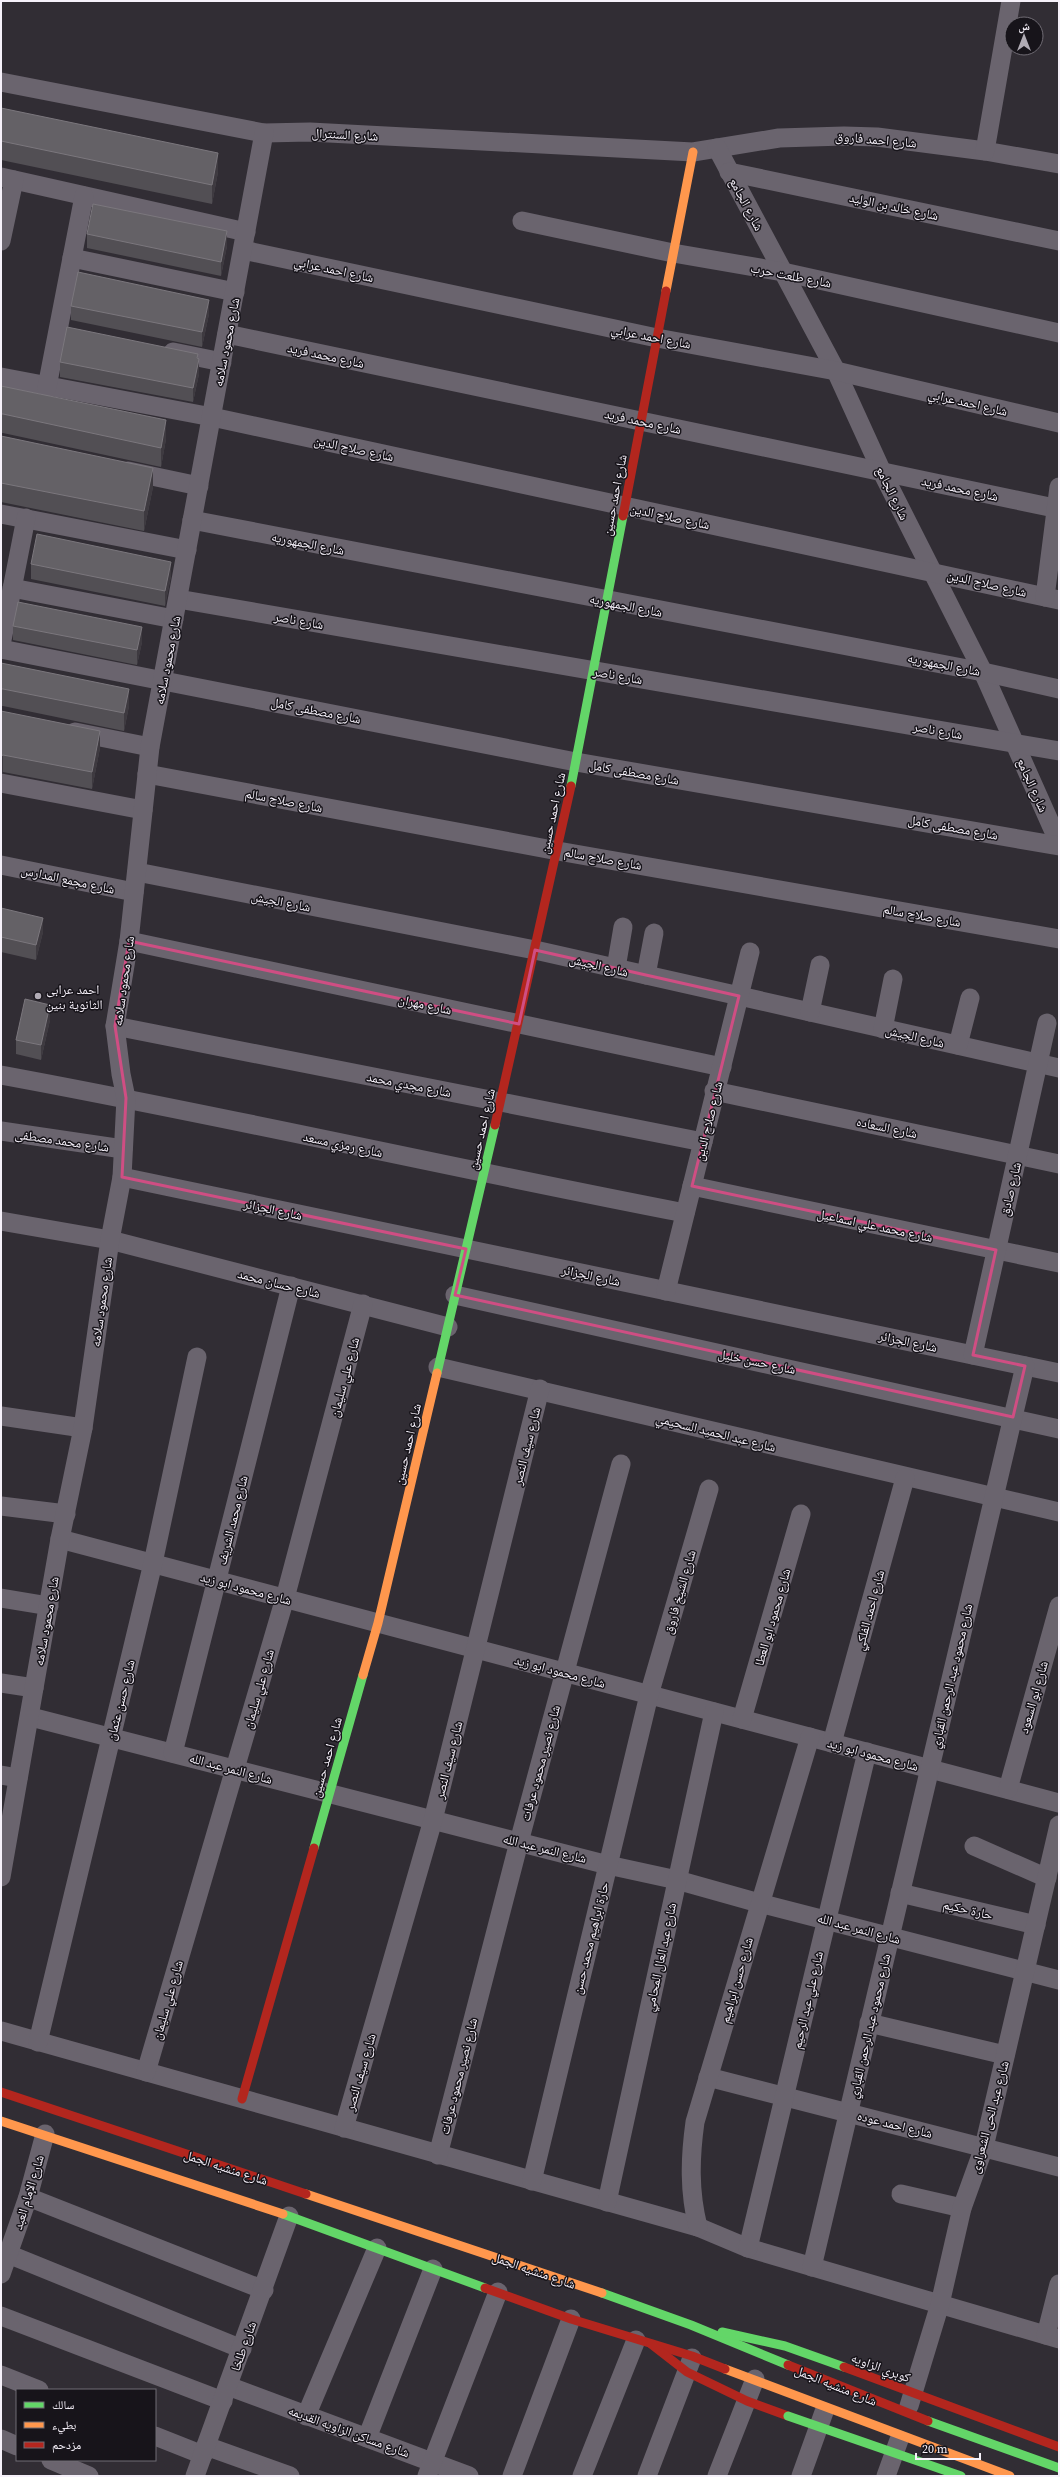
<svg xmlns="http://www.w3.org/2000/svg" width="1060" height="2477" viewBox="0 0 1060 2477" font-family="'Source Serif 4','Noto Naskh Arabic',serif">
  <rect width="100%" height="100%" fill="#312d34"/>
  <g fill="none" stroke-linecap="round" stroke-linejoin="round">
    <!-- street -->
    <g stroke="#6a646e" stroke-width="19">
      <polyline points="1,82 264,133 310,132 693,152 779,138 844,136 877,137 985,151 1059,164"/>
      <polyline points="717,148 836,371 882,472 983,672 1059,843"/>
      <polyline points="985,151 1011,1"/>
      <polyline points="729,172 1059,241"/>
      <polyline points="1,177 246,232"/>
      <polyline points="522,221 673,253 783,272 1059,333"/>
      <polyline points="1,241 14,180"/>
      <polyline points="243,250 657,338 836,371 1059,423"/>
      <polyline points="72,258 235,292"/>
      <polyline points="227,334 1059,509"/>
      <polyline points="173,352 222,362"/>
      <polyline points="1,377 212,417 1059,600"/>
      <polyline points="47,387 84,196"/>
      <polyline points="128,471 199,486"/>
      <polyline points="1,514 187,550"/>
      <polyline points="192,520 983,672 1059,689"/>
      <polyline points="12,588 174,619"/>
      <polyline points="1045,597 1059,487"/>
      <polyline points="178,599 1059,751"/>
      <polyline points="1,645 26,518"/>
      <polyline points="1,649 576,762 1059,846"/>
      <polyline points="75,732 150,747"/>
      <polyline points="147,774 558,851 1059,939"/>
      <polyline points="1,783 143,810"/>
      <polyline points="1,865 134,892"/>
      <polyline points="137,872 535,950 1059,1068"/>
      <polyline points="129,941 722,1067"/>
      <polyline points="616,968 623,927"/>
      <polyline points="646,975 654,933"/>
      <polyline points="810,1012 820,965"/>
      <polyline points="115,1026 703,1142"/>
      <polyline points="883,1029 893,979"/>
      <polyline points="958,1045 970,998"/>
      <path d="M1,1075c229,42 456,94 684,138"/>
      <polyline points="714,1091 1059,1164"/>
      <polyline points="1,1131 123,1149"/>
      <polyline points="122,1177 1059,1373"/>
      <polyline points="692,1186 1059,1263"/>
      <polyline points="1,1221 110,1240 448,1327"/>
      <polyline points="666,1291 750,952"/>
      <polyline points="455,1295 1059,1429"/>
      <polyline points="973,1355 1047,1023"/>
      <polyline points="438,1367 1059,1512"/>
      <polyline points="1,1416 83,1428"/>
      <polyline points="1,1506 66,1514"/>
      <polyline points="60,1539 1059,1803"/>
      <polyline points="1,1598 49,1606"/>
      <polyline points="1,1683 34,1688"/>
      <polyline points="31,1717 608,1865 677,1880 759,1903 1059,1980"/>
      <polyline points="742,1719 801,1514"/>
      <polyline points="832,1743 905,1478"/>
      <polyline points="173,1753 291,1286"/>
      <polyline points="1,1775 18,1778"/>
      <polyline points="1008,1789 1059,1606"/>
      <polyline points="974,1846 1047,1878"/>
      <polyline points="1,1877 60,1539 83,1428 110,1240 122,1177 126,1098 121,1074 115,1026 129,941 150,747 264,133"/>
      <polyline points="900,1893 1036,1925"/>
      <polyline points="869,2023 1005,2055"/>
      <polyline points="1,2031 698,2227 748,2248 1059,2339"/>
      <polyline points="38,2042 153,1563 197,1357"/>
      <polyline points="146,2072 285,1598 363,1304"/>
      <polyline points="708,2077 1059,2167"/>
      <polyline points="344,2128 433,1820 540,1389"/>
      <polyline points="438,2155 519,1842 621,1464"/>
      <polyline points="532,2181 649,1695 709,1489"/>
      <polyline points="901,2194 962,2208"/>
      <polyline points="28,2197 264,2290"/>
      <polyline points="607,2202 714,1712"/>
      <path d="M698,2227c-9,-36 -8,-69 -3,-105l115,-385"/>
      <polyline points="748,2248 867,1752"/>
      <polyline points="8,2254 242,2349"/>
      <polyline points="812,2267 1025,1366"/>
      <polyline points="1,2274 28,2197 45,2134"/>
      <polyline points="1,2316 223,2401"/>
      <polyline points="1046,2335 1059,2284"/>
      <polyline points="1,2375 39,2390"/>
      <polyline points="228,2386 469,2476"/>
      <polyline points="909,2406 940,2304 962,2208 984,2147 1059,1825"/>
      <polyline points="306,2416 377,2248"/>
      <polyline points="155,2436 203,2455"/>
      <polyline points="367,2438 433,2269"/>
      <polyline points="1,2439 17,2446"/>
      <polyline points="206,2446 290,2476"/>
      <polyline points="51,2460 89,2476"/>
      <polyline points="195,2476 289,2216"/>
      <polyline points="427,2476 498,2292"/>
      <polyline points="512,2476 571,2319"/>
      <polyline points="582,2476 636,2340"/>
      <polyline points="647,2476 692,2358"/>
      <polyline points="717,2476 755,2379"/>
      <polyline points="801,2476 824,2412"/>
      <polyline points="886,2476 899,2440"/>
    </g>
    <!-- fast -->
    <g stroke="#63d668" stroke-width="9">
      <polyline points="571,786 623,516"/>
      <polyline points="437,1373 495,1125"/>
      <polyline points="314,1848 363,1675"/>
      <polyline points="283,2214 485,2288"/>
      <polyline points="602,2293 691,2325 788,2365"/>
      <polyline points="722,2332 785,2346 844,2367"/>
      <polyline points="928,2421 1059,2468"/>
    </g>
    <!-- slow -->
    <g stroke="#ff974d" stroke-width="9">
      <polyline points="666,291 693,152"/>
      <polyline points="363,1675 378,1623 437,1373"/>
      <polyline points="1,2121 283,2214"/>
      <polyline points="306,2194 602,2293"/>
      <polyline points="725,2369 1010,2476"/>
    </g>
    <!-- jam -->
    <g stroke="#b3261e" stroke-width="9">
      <polyline points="623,516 666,291"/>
      <polyline points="495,1125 571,786"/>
      <polyline points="1,2092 306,2194"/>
      <polyline points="242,2099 314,1848"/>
      <polyline points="485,2288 571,2319 692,2356 725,2369"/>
      <polyline points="651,2344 687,2372 747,2401 788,2416"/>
      <polyline points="788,2365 928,2421"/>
    </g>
    <!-- fast-bridge -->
    <polyline stroke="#63d668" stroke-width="9" points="788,2416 961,2476"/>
    <!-- jam-bridge -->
    <polyline stroke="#b3261e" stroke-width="9" points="844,2367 1059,2447"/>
  </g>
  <!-- wall -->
  <g fill="#524f54">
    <polygon points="1,108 218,172 212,204 1,160"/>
    <polygon points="87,234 227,246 221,276 87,248"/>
    <polygon points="71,306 209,314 202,347 71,320"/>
    <polygon points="198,359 199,374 193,402 60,377 60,362"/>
    <polygon points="1,386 166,439 161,467 3,433 1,433"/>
    <polygon points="1,436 153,487 144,531 1,502"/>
    <polygon points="31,564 171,576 165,606 31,579"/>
    <polygon points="13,626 142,642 137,665 13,640"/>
    <polygon points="1,663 129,706 124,731 3,706 1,706"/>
    <polygon points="1,711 100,748 92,789 3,772 1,773"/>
    <polygon points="1,908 43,932 36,960 1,952"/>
    <polygon points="50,1020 41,1060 16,1054 16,1040"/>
  </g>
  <!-- shaded-wall -->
  <g fill="#3e3a40">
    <polygon points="218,153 218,172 212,204 212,185"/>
    <polygon points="227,231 227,246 221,276 221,262"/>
    <polygon points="209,300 209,314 202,347 202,332"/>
    <polygon points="198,354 198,365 199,359 199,374 193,402 193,388"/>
    <polygon points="166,420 166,439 161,467 161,448"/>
    <polygon points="153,468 153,487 144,531 144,511"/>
    <polygon points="171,562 171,576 165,606 165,591"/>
    <polygon points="142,627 142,642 137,665 137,650"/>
    <polygon points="129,689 129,706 124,731 124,713"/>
    <polygon points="100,731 100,748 92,789 92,772"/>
    <polygon points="3,755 3,772 1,773 1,756"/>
    <polygon points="43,918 43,932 36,960 36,945"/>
    <polygon points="50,1005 50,1020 41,1060 41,1045"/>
  </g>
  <!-- building -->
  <g fill="#646166" stroke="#7b777d">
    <polygon points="1,108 218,153 212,185 1,141"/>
    <polygon points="93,204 227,231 221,262 87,234"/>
    <polygon points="78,272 209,300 202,332 71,306"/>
    <polygon points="67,327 198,354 197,358 199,359 193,388 60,362"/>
    <polygon points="1,386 166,420 161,448 3,414 1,414"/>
    <polygon points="1,436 153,468 144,511 1,483"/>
    <polygon points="37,534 171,562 165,591 31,564"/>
    <polygon points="18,602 142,627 137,650 13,626"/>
    <polygon points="1,663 129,689 124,713 3,689 1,689"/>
    <polygon points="1,711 100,731 92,772 3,755 1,756"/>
    <polygon points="1,908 43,918 36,945 1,937"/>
    <polygon points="25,999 50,1005 41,1045 16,1040"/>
  </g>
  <!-- marked area -->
  <path fill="none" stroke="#cf4e83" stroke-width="3" stroke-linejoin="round" d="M129,941l390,83 16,-74 204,46 -47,190 304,64 -23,105 52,11 -12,51 -558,-122 11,-46 -344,-72 4,-79 -11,-72z"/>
  <!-- markers -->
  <circle fill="#b1acb5" stroke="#17141a" stroke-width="1.5" cx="38" cy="996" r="4"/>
  <g text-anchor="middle" stroke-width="3" stroke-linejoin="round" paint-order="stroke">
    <!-- street labels -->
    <g font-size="13" fill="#f6f1fa" stroke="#17141a">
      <text transform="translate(345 134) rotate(3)" y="5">شارع السنترال</text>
      <text transform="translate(876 139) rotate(5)" y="5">شارع احمد فاروق</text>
      <text transform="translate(747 204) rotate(62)" y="5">شارع الجامع</text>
      <text transform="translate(894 206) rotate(12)" y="5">شارع خالد بن الوليد</text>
      <text transform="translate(334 269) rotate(12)" y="5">شارع احمد عرابي</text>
      <text transform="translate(791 275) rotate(11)" y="5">شارع طلعت حرب</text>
      <text transform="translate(651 336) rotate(11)" y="5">شارع احمد عرابي</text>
      <text transform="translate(226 342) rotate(-79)" y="5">شارع محمود سلامه</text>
      <text transform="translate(326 355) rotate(12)" y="5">شارع محمد فريد</text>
      <text transform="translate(968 402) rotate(13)" y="5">شارع احمد عرابي</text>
      <text transform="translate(643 421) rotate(12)" y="5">شارع محمد فريد</text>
      <text transform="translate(354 448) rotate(12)" y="5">شارع صلاح الدين</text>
      <text transform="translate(960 488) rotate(12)" y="5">شارع محمد فريد</text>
      <text transform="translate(893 493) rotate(64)" y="5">شارع الجامع</text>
      <text transform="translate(614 495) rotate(-79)" y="5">شارع احمد حسين</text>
      <text transform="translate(670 516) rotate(12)" y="5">شارع صلاح الدين</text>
      <text transform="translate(308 543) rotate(11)" y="5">شارع الجمهوريه</text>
      <text transform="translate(987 583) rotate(13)" y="5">شارع صلاح الدين</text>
      <text transform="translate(626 605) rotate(11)" y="5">شارع الجمهوريه</text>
      <text transform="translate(299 620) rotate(10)" y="5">شارع ناصر</text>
      <text transform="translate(167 660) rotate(-79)" y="5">شارع محمود سلامه</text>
      <text transform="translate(944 664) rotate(11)" y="5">شارع الجمهوريه</text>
      <text transform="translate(618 675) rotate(10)" y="5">شارع ناصر</text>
      <text transform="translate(316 710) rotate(11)" y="5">شارع مصطفى كامل</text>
      <text transform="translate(938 730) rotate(10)" y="5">شارع ناصر</text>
      <text transform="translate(634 772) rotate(10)" y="5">شارع مصطفى كامل</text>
      <text transform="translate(1033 785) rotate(66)" y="5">شارع الجامع</text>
      <text transform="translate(284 800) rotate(11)" y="5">شارع صلاح سالم</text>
      <text transform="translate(552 813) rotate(-78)" y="5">شارع احمد حسين</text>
      <text transform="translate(953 827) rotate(10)" y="5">شارع مصطفى كامل</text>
      <text transform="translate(603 858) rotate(10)" y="5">شارع صلاح سالم</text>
      <text transform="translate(68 879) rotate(12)" y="5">شارع مجمع المدارس</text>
      <text transform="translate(281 901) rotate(11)" y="5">شارع الجيش</text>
      <text transform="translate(922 915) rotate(10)" y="5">شارع صلاح سالم</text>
      <text transform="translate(599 965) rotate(13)" y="5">شارع الجيش</text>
      <text transform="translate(123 981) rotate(-82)" y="5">شارع محمود سلامه</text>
      <text transform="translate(425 1004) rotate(12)" y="5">شارع مهران</text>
      <text transform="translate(915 1036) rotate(13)" y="5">شارع الجيش</text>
      <text transform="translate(409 1084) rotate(11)" y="5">شارع مجدي محمد</text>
      <text transform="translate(708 1121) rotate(-76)" y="5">شارع صلاح الدين</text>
      <text transform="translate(887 1127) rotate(12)" y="5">شارع السعاده</text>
      <text transform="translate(481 1129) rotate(-77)" y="5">شارع احمد حسين</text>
      <text transform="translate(62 1140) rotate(8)" y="5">شارع محمد مصطفى</text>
      <text transform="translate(343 1144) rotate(12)" y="5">شارع رمزي مسعد</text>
      <text transform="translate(1010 1189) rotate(-77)" y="5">شارع صادق</text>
      <text transform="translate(273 1209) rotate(12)" y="5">شارع الجزائر</text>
      <text transform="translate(875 1225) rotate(12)" y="5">شارع محمد علي اسماعيل</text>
      <text transform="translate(591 1275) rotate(12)" y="5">شارع الجزائر</text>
      <text transform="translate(279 1283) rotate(14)" y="5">شارع حسان محمد</text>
      <text transform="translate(101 1302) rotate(-82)" y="5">شارع محمود سلامه</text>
      <text transform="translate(908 1341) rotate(12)" y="5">شارع الجزائر</text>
      <text transform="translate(757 1361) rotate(12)" y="5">شارع حسن خليل</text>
      <text transform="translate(344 1377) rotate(-75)" y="5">شارع علي سليمان</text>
      <text transform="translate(716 1432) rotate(14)" y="5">شارع عبد الحميد السحيمي</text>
      <text transform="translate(407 1444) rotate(-77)" y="5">شارع احمد حسين</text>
      <text transform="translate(526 1446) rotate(-76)" y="5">شارع سيف النصر</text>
      <text transform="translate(232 1520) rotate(-76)" y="5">شارع محمد الشريف</text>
      <text transform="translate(246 1588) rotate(15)" y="5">شارع محمود ابو زيد</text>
      <text transform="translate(679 1592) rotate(-74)" y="5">شارع الشيخ فاروق</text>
      <text transform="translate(869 1610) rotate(-75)" y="5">شارع احمد الفلكي</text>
      <text transform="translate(772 1617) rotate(-74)" y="5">شارع محمود ابو العطا</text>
      <text transform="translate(46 1621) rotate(-80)" y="5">شارع محمود سلامه</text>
      <text transform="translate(560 1671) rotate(15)" y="5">شارع محمود ابو زيد</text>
      <text transform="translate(951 1676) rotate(-77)" y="5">شارع محمود عبد الرحمن القباري</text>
      <text transform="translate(258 1689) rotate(-74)" y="5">شارع علي سليمان</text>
      <text transform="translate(1033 1697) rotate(-74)" y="5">شارع ابو السعود</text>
      <text transform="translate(120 1700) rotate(-76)" y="5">شارع حسن عثمان</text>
      <text transform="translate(873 1754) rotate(15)" y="5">شارع محمود ابو زيد</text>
      <text transform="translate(326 1757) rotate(-74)" y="5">شارع احمد حسين</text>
      <text transform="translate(448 1760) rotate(-76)" y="5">شارع سيف النصر</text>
      <text transform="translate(540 1763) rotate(-75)" y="5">شارع نصير محمود عرفات</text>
      <text transform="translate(231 1768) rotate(15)" y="5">شارع النمر عبد الله</text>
      <text transform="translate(545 1848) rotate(14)" y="5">شارع النمر عبد الله</text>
      <text transform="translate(968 1909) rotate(13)" y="5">حارة حكيم</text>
      <text transform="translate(859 1928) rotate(15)" y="5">شارع النمر عبد الله</text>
      <text transform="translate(590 1938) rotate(-76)" y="5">حارة ابراهيم محمد حسن</text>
      <text transform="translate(660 1957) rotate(-78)" y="5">شارع عبد العال المحامي</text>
      <text transform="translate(736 1980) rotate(-74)" y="5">شارع حسن ابراهيم</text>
      <text transform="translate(167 2000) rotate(-74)" y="5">شارع علي سليمان</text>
      <text transform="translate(807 2000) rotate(-77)" y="5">شارع علي عبد الرحيم</text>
      <text transform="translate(869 2026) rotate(-77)" y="5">شارع محمود عبد الرحمن القباري</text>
      <text transform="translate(360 2072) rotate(-74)" y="5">شارع سيف النصر</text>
      <text transform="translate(458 2076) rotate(-76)" y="5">شارع نصير محمود عرفات</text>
      <text transform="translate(989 2117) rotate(-75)" y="5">شارع عبد الحى الشعراوى</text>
      <text transform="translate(895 2124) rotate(14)" y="5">شارع احمد عوده</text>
      <text transform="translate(226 2167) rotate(18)" y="5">شارع منشيه الجمل</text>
      <text transform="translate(28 2192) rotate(-73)" y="5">شارع الإمام العبد</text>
      <text transform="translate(534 2270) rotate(19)" y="5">شارع منشيه الجمل</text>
      <text transform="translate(243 2346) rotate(-70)" y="5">شارع طلخا</text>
      <text transform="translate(881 2367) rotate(20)" y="5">كوبري الزاويه</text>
      <text transform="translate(836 2385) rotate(22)" y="5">شارع منشيه الجمل</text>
      <text transform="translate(349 2431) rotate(20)" y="5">شارع مساكن الزاويه القديمه</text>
    </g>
    <!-- poi labels -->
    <g font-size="13" fill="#f6f1fa" stroke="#17141a" text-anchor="start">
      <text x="46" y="994">احمد عرابى<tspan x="46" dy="15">الثانوية بنين</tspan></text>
    </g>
  </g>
  <!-- border -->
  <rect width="1060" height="2477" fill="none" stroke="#f6f1fa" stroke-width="4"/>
  <!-- legend -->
  <rect x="16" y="2389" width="140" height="72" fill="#17141a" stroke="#706c74"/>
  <rect x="24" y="2402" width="20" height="6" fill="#63d668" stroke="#706c74"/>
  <text x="52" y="2409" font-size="12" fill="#f6f1fa">سالك</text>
  <rect x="24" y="2422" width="20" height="6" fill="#ff974d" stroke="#706c74"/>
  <text x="52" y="2429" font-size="12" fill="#f6f1fa">بطيء</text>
  <rect x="24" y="2442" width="20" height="6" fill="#b3261e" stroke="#706c74"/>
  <text x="52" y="2449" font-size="12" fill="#f6f1fa">مزدحم</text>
  <!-- north arrow -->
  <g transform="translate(1024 36)"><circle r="19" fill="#17141a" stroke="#706c74"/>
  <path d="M0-3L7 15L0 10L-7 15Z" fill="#b1acb5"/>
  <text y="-6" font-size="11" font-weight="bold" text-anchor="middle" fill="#f6f1fa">ش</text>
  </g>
  <!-- scale -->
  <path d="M916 2453v6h64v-6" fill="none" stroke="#f6f1fa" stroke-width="2"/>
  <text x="922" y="2453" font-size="12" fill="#f6f1fa" stroke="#17141a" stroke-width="3" paint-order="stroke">20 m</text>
</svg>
